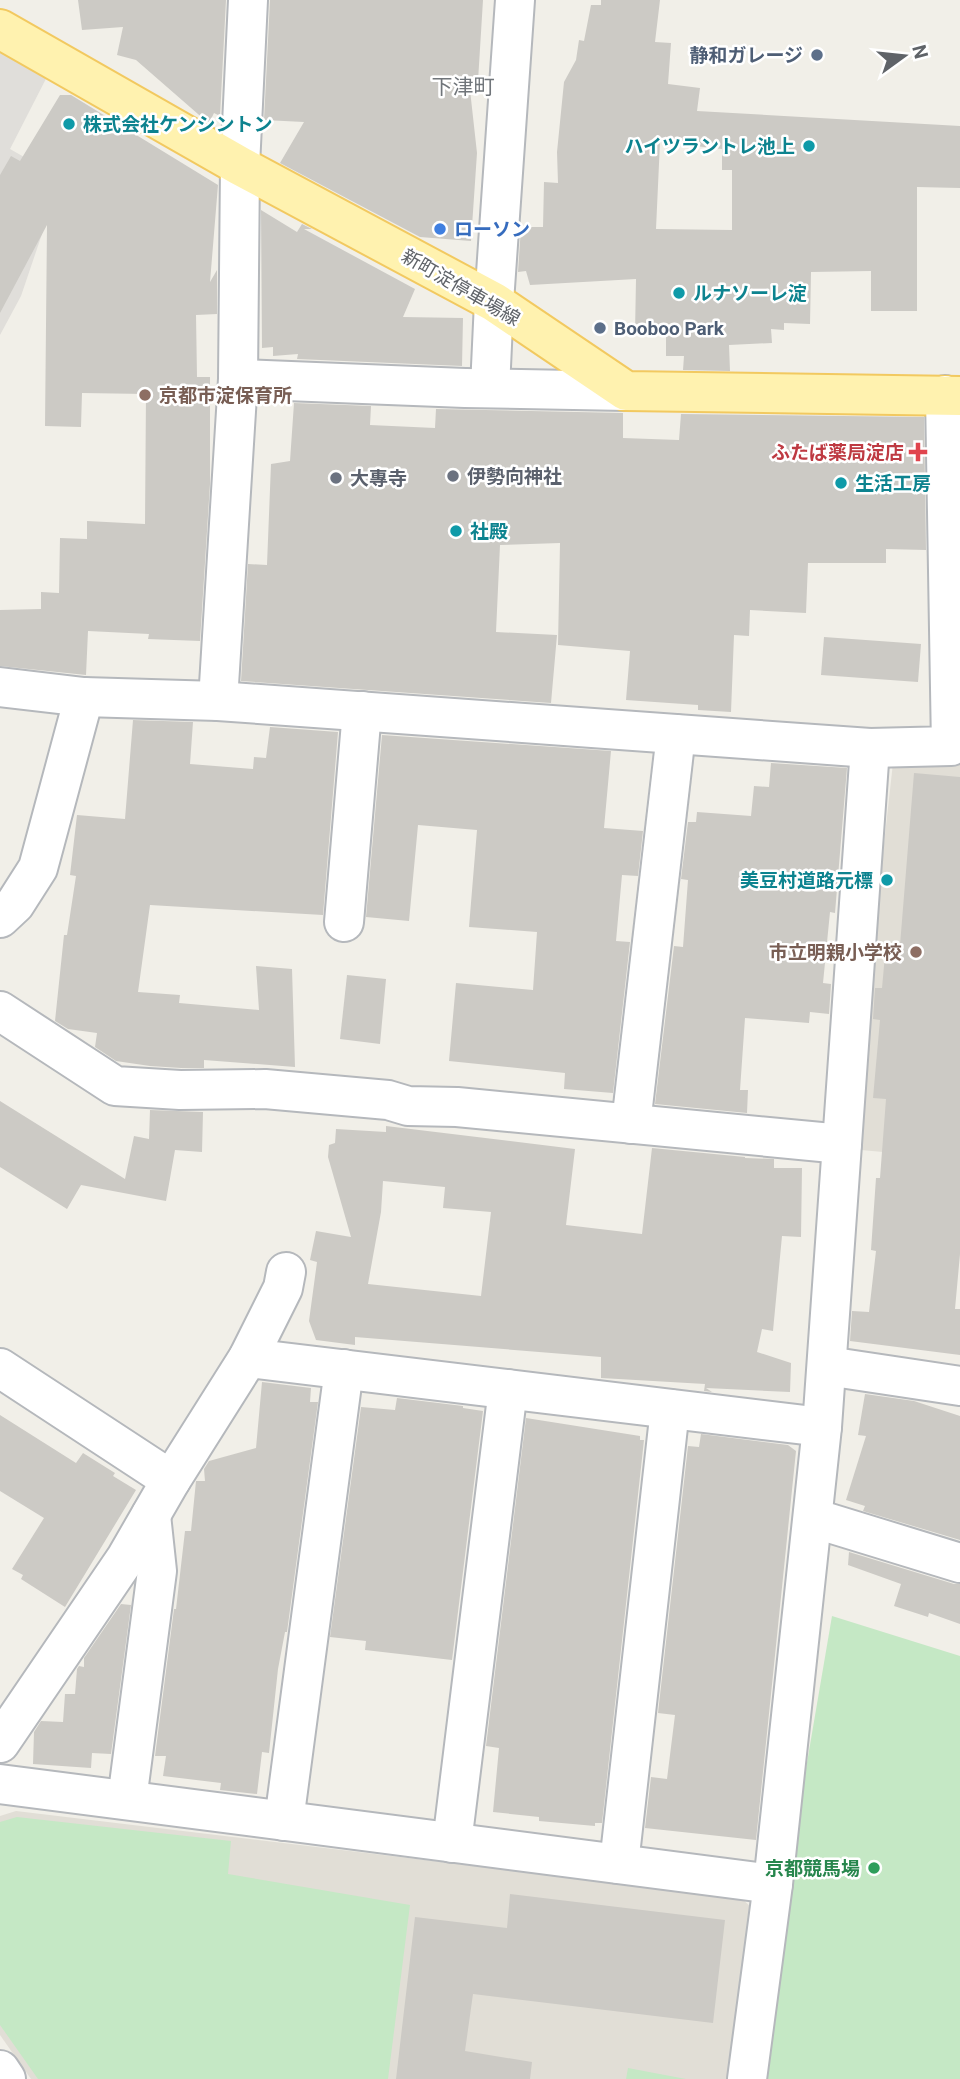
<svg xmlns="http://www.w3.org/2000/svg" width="960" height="2079" viewBox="0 0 960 2079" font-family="Roboto,'Noto Sans JP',sans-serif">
  <rect width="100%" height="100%" fill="#f1efe8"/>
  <!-- industrial -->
  <polygon fill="#e0deda" points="0,41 52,67 10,149 61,178 21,296 0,335"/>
  <!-- education -->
  <g fill="#e1ded6">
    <polygon points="894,754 960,755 960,1159 850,1149"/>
    <polygon points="16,1811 741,1898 761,1916 733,2079 31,2079 0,2035 0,1816"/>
  </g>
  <!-- green -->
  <g fill="#c5e8c5">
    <polygon points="832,1616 960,1656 960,2079 753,2079"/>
    <polygon points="17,1817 231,1841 228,1874 410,1905 388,2079 38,2079 0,2025 0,1822"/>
    <polygon points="628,2068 686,2079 626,2079"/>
  </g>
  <!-- building -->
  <g fill="#cccac5" fill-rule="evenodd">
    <polygon points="78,0 226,0 220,116 214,113 209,123 206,121 136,60 117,55 123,27 82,30"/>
    <polygon points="270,0 483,0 478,81 469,81 477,153 471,241 420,237 280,163 304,122 264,120"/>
    <path d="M601,0h59l-5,42 16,1 -3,41 32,4 -3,23 263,15v62l-43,-1v124h-46v-40l-60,1 -1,52 -26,-1v7l-13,-1 1,14 -43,2 1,26 -47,-1 1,-14h-18v-26l-31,3 1,-54 -106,6 -4,-14 -8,1 3,-45h22l1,-45 14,1 -1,-31 7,-70 12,-22 3,-20 5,1 7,-36h10zM660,142l62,7v21h10v60l-76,-1z"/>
    <polygon points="60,95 71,95 218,185 210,282 217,270 217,314 196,315 197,377 210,377 210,484 200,641 148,639 149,634 88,631 86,675 0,666 0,610 41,609 41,592 59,593 60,538 87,539 87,521 145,524 146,394 82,393 81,427 45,426 47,225 0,313 0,175 11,156 20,161"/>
    <polygon points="261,210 297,232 302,224 312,229 304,229 415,289 403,317 463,318 462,366 297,359 298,354 273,356 273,347 262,348"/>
    <polygon points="294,403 371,406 370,425 435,428 436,409 623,413 623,438 679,440 681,414 924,417 926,550 886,549 886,563 808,563 806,613 750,610 749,636 734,635 731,712 698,710 698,705 626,700 630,651 558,645 560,543 500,545 496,632 557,635 551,703 241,681 248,564 267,565 271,464 290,461"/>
    <polygon points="824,637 921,644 918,682 821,675"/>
    <polygon points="133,720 193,722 190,764 253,769 254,757 266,758 270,727 338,732 323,915 150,905 138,992 180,995 179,1003 259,1010 256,966 292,969 295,1067 204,1060 204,1068 181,1068 150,1066 116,1061 95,1047 97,1033 68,1029 55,1021 64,935 67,935 76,876 70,875 77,815 125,819"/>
    <polygon points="382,735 611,751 604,828 643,831 638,876 622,875 616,941 630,942 613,1093 564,1089 565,1073 449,1061 456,983 533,990 537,932 469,927 477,830 418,825 409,921 366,917"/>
    <polygon points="771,763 847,768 835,913 830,912 823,983 831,984 829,1014 810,1012 809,1023 745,1018 740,1090 748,1090 747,1113 655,1104 674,946 683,947 688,880 681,879 688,822 696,822 697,812 751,816 754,786 769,787"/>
    <polygon points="914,773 960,777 960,1254 955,1309 960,1309 960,1355 850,1341 852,1311 869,1312 876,1251 871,1250 876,1178 880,1178 886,1099 873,1098 880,1020 873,1019 875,988 882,988 886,944 900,945"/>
    <polygon points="347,975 386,979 380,1044 340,1039"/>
    <polygon points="0,1101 125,1179 134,1136 149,1139 150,1110 203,1112 202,1152 175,1150 166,1201 81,1185 67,1209 0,1167"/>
    <path d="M386,1126l189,23 -9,76 76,9 10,-86 93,9v1l29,1v9h28l-1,69 -19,-1 -9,95 -11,-2 -5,23 34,11 -1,29 -84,-4 6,4 -8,-1 1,-7 -104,-6v-21l-246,-20v8l-39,-5 -7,-19 8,-59 -7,-2 6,-29 35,6 -23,-80 1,-12 6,-2 1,-14 50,3zM383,1181l62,6 -2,21 48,4 -10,84 -113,-12 13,-72z"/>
    <polygon points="262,1382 311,1388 310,1402 318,1402 287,1632 285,1632 278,1669 269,1753 262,1752 257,1794 220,1790 221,1783 163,1776 166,1756 155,1756 174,1609 176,1609 185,1531 191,1531 196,1481 205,1481 204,1469 209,1461 256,1448"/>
    <polygon points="865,1394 914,1401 960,1416 960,1540 863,1511 865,1506 846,1500 866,1436 858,1435"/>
    <polygon points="397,1398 463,1406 463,1408 483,1411 452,1660 365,1650 366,1641 330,1637 361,1407 395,1410"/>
    <polygon points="0,1415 76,1463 83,1453 115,1473 113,1476 136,1490 65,1607 21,1579 23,1575 12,1569 44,1518 0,1491"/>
    <polygon points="526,1418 640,1436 640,1440 644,1440 602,1823 595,1823 595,1826 539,1821 539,1817 493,1812 499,1748 486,1746"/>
    <polygon points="701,1434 788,1445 796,1451 756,1840 645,1828 651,1777 667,1779 675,1715 658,1713 688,1446 699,1447"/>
    <polygon points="849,1552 954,1584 960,1584 960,1624 929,1613 928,1617 894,1606 901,1584 848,1565"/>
    <polygon points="121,1604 131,1605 111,1754 92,1753 91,1768 33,1764 34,1732 41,1721 63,1722 65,1694 75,1694 77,1669 79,1666 84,1667 84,1658"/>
    <polygon points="510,1894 725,1920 713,2023 473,1994 465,2051 532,2062 530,2079 396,2079 415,1917 507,1928"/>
  </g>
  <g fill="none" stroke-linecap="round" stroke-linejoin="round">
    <defs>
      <g id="minor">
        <polyline points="238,379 465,388 626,391"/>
        <polyline points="490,388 494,302 515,0"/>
        <polyline points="0,687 84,697 218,701 870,748 951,746 945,395"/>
        <polyline points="218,701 238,379 240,166 248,0"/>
        <polyline points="0,918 15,904 38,868 84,697"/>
        <polyline points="344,922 362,711"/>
        <polyline points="0,1011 115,1086 180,1090 265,1089 388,1100 408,1106 457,1107 842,1144"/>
        <polyline points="631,1124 676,734"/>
        <polyline points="248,1358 822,1427"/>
        <polyline points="827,1366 960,1386"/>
        <polyline points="0,1368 171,1480"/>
        <polyline points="813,1518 960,1563"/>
        <polyline points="0,1743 126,1558 171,1480 248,1358 283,1288 286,1272"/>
        <polyline points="0,1784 773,1884"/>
        <polyline points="127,1800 157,1571 151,1515"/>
        <polyline points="284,1821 344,1369"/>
        <polyline points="452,1843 508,1389"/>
        <polyline points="619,1864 670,1409"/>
        <polyline points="0,2070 6,2079"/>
        <polyline points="747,2079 773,1884 822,1427 870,748"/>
      </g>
      <polyline id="major" points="0,29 240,166 494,302 626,391 960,396"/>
    </defs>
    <!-- minor casing -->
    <use href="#minor" stroke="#b5b8bc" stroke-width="42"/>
    <!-- major casing -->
    <use href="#major" stroke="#f2c960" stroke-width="42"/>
    <!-- minor -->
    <use href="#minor" stroke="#fff" stroke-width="38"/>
    <!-- major -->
    <use href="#major" stroke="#fff2af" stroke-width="38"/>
  </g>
  <!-- markers -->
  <g fill="#5c6f8a" stroke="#fff" stroke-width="2.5">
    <circle cx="817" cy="55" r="7"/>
    <circle cx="600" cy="328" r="7"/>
  </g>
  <g fill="#0f9aa8" stroke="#fff" stroke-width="2.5">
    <circle cx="69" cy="124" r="7"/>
    <circle cx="809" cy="146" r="7"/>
    <circle cx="679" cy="293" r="7"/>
    <circle cx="841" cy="483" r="7"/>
    <circle cx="456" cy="531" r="7"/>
    <circle cx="887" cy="880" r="7"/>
  </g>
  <circle fill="#3f7fe0" stroke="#fff" stroke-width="2.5" cx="440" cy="229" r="7"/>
  <g fill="#8d6e63" stroke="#fff" stroke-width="2.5">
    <circle cx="145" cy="395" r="7"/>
    <circle cx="916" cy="952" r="7"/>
  </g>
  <path fill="#e0444e" stroke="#fff" stroke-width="2.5" d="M914.5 441.5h7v7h7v7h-7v7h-7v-7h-7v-7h7z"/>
  <g fill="#6b7280" stroke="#fff" stroke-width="2.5">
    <circle cx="453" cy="476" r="7"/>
    <circle cx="336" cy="478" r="7"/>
  </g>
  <circle fill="#2e9e5b" stroke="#fff" stroke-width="2.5" cx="874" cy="1868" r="7"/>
  <g text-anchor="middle" stroke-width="5" stroke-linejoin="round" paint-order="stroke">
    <!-- service labels -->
    <g font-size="19" font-weight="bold" fill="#4e5e75" stroke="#fff" text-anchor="end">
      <text x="803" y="62">静和ガレージ</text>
      <text x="614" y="335" text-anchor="start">Booboo Park</text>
    </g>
    <!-- culture labels -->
    <g font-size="19" font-weight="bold" fill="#0d838f" stroke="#fff" text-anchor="start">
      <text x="83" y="131">株式会社ケンシントン</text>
      <text x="795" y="153" text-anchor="end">ハイツラントレ池上</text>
      <text x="693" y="300">ルナソーレ淀</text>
      <text x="855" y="490">生活工房</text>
      <text x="470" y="538">社殿</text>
      <text x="873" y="887" text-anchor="end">美豆村道路元標</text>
    </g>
    <!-- shop labels -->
    <g font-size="19" font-weight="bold" fill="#366cbe" stroke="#fff" text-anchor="start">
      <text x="454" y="236">ローソン</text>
    </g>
    <!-- street labels -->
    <g font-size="19" fill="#5f6368" stroke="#fff">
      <text transform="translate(461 287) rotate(30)" y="7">新町淀停車場線</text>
    </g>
    <!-- education labels -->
    <g font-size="19" font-weight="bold" fill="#785e54" stroke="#fff" text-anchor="start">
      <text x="159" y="402">京都市淀保育所</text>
      <text x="902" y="959" text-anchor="end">市立明親小学校</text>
    </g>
    <!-- health labels -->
    <g font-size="19" font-weight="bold" fill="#be3a42" stroke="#fff" text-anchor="end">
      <text x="904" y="459">ふたば薬局淀店</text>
    </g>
    <!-- worship labels -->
    <g font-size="19" font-weight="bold" fill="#5b616d" stroke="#fff" text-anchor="start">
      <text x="467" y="483">伊勢向神社</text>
      <text x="350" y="485">大專寺</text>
    </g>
    <!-- leisure labels -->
    <g font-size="19" font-weight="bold" fill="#27864d" stroke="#fff" text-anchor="end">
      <text x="860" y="1875">京都競馬場</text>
    </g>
    <!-- neighbourhood labels -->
    <g font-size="21" fill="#70757a" stroke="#fff">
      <text x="463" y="94">下津町</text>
    </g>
  </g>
  <!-- north arrow -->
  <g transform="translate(904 56) rotate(75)" stroke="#ffffff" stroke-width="5" paint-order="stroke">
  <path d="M0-5L12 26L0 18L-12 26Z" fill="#5f6368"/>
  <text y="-10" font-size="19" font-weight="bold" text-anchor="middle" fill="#5f6368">N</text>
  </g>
</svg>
